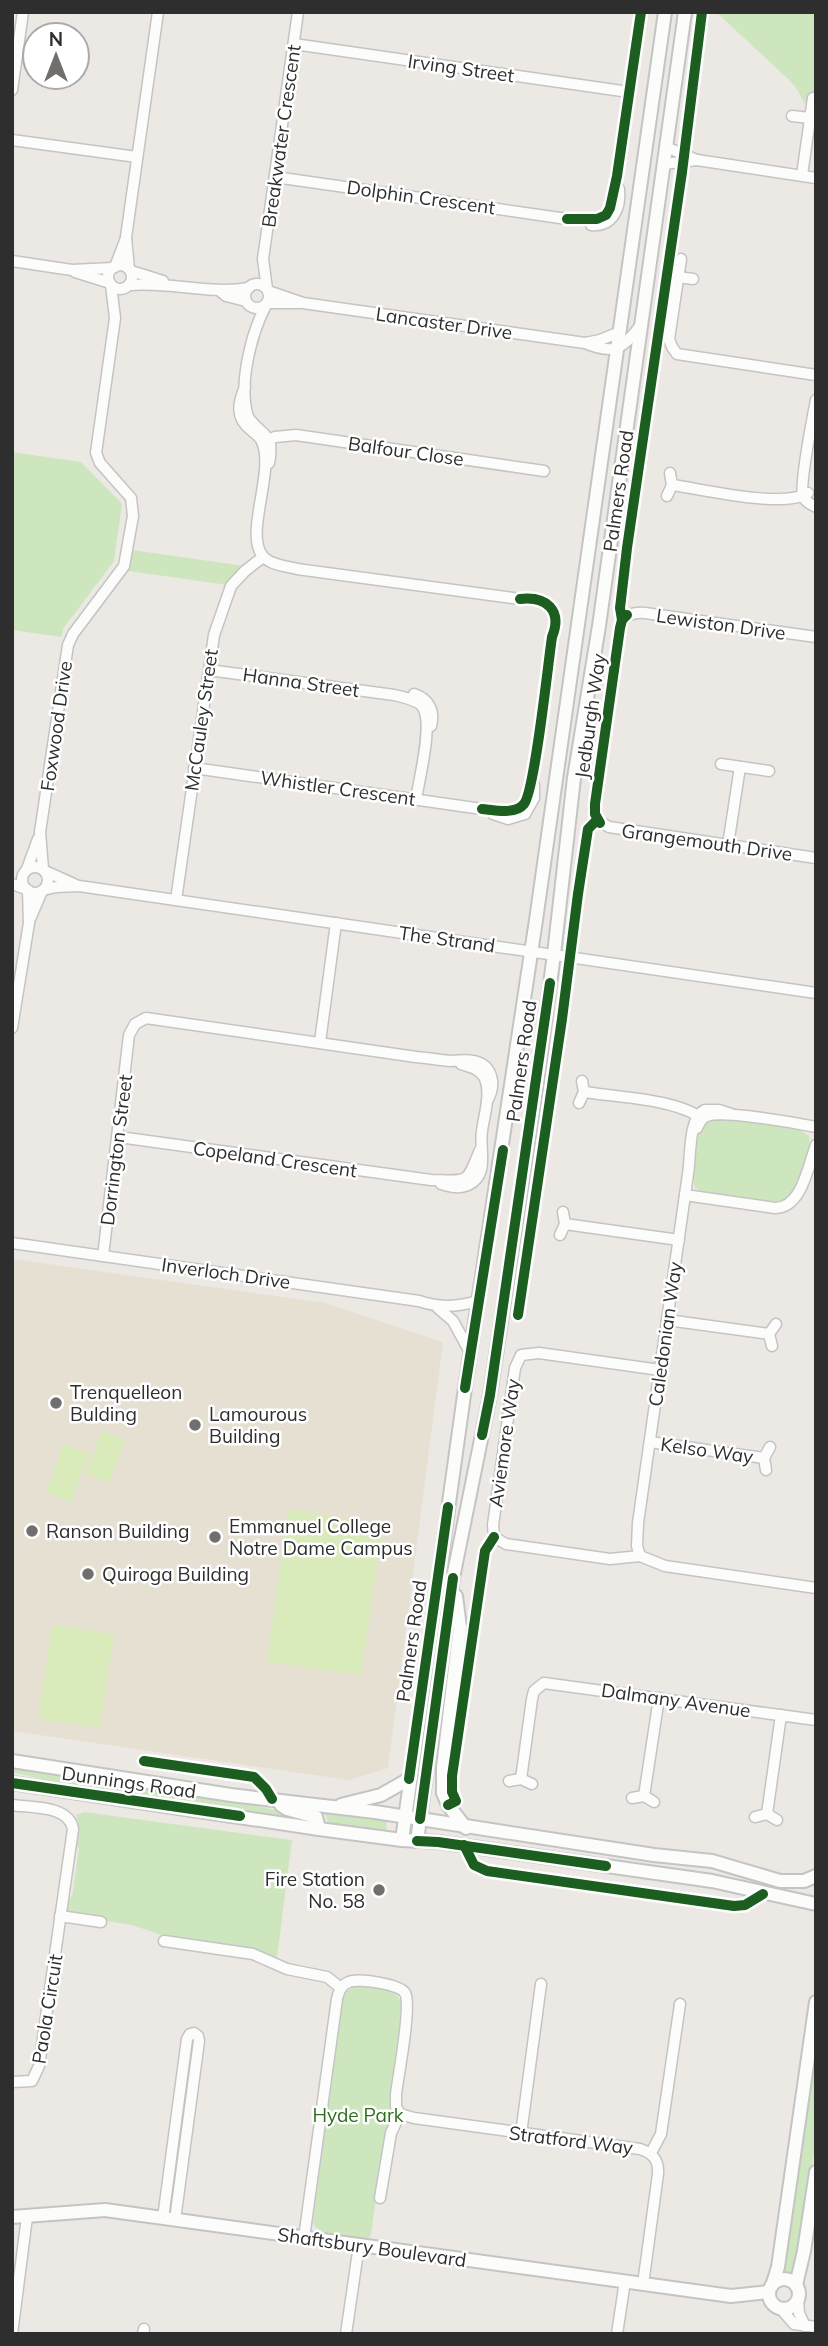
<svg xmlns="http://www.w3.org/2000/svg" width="828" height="2346" viewBox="0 0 828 2346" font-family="Mulish,sans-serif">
  <rect width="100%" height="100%" fill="#ece8e4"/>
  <!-- education -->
  <polygon fill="#e6e0d3" points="12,1259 325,1303 443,1342 388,1768 349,1780 12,1731"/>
  <!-- green -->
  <g fill="#cee6be">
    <polygon points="716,12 816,12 816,98 805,104 795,86 785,76"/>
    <polygon points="12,452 81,462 122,504 114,561 63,629 62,637 12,630"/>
    <polygon points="132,550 245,566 228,585 128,571"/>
    <path d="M718,1117l80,12 11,7c4,15 -12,52 -22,65l-11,2 -72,-10 -9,-5c-4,-12 0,-61 12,-68 1,0 10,-2 11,-3z"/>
    <polygon points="12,1768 230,1800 302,1816 302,1820 69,1786 12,1772"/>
    <polygon points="84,1812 292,1840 277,1958 252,1950 165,1936 132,1925 88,1918 85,1914 78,1913 74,1916 66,1913 68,1900 72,1896 79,1849 76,1844 78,1823 76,1815"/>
    <polygon points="325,1814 387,1821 386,1830 329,1825"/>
    <path d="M358,1985c17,2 39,1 44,20l-13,97 2,18 -6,15 -14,99 -2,4 -4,2c-17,-3 -45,0 -52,-18l29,-222 6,-10z"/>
    <polygon points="816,2031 816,2140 800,2246 792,2275 782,2273"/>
  </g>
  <!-- pitch -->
  <g fill="#d9eabb">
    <polygon points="102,1431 125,1440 109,1483 85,1473"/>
    <polygon points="64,1444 89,1453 71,1502 46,1492"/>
    <polygon points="288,1509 383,1525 361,1675 267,1662"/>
    <polygon points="52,1625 114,1634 100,1728 38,1719"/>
  </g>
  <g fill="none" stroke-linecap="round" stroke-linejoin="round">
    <defs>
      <g id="street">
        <polyline points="294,44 629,92"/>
        <polyline points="12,90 23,12"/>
        <polyline points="792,116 810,118"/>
        <polyline points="12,140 137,157"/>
        <polyline points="666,147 697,160"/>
        <polyline points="664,164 697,160 816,178"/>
        <polyline points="802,175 813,98"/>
        <path d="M275,177l292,42c17,1 37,5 45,-15l29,-192"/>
        <path d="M591,225c22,2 30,-17 28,-36"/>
        <polyline points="681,259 669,339 672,347 677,354 816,375"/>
        <polyline points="12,261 72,270 113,268"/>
        <circle cx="120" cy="277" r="12"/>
        <polyline points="115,267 126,238"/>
        <polyline points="129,269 126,237 158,12"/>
        <polyline points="131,271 163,281"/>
        <polyline points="75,272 110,283"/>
        <polyline points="678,277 693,279"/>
        <circle cx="257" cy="296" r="12"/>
        <path d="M129,285c41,-4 81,10 120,3"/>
        <polyline points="267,289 263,259 298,12"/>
        <polyline points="220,291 226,296 246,301"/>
        <path d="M268,291l35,12 282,40c28,12 37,7 55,-17"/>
        <polyline points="267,303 299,303"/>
        <path d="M266,305c-15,29 -28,80 -18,112 14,20 27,15 21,46"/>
        <polyline points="585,343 600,340 620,332"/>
        <path d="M816,400c-3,16 -17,85 -13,96 2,6 8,8 13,11"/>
        <polyline points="263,443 275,437 296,435 544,471"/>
        <path d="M672,485c31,4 111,24 136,8"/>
        <polyline points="667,496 672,485 670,473"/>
        <path d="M816,637l-171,-24c-13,-1 -21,2 -25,15l-26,182 3,10 12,7 207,31"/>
        <path d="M209,670l185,25c9,2 20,4 27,10 14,13 -2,75 -5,94"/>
        <path d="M414,694c15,5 21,17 17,32"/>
        <polyline points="721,764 769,771"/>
        <path d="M194,768l288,41c12,1 33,6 42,-5 11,-14 24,-141 28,-167 11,-27 -6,-41 -32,-38l-223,-30c-11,-3 -28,-4 -35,-14 -17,-23 13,-84 0,-113 -2,-6 -7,-8 -11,-12 -16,-12 -13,-27 -6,-43"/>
        <polyline points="493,814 508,819 525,814 534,798 534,785"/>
        <polyline points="728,845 740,767"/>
        <circle cx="35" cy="880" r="13"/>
        <polyline points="27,869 38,839"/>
        <polyline points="43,869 40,832 68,645 73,634 124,566 133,516 131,498 100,463 96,453 115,318 111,285"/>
        <polyline points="45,871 76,885"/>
        <polyline points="12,884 26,889"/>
        <polyline points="43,890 56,887 79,886 816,993"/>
        <polyline points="176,900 214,635 231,586 245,571 263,557"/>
        <polyline points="30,919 42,891"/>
        <polyline points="12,1028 29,923 28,890"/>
        <polyline points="320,1042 336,923"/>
        <path d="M584,1092c32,5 94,7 118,27"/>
        <polyline points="579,1103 584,1092 582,1081"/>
        <path d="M697,1128c2,-5 4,-10 10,-12 16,-6 89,7 109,11"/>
        <path d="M119,1137l312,43c39,1 35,4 49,-30"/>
        <path d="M441,1184c10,3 18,5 27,1 22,-10 11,-35 14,-54 2,-16 10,-39 2,-54 -5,-9 -15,-10 -23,-13"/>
        <path d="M685,1195l90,13c27,0 33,-42 41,-63"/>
        <polyline points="565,1224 679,1240"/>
        <polyline points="560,1235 565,1224 563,1212"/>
        <path d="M12,1243l407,58c21,7 37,6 59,0"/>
        <path d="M103,1256l26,-221 6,-11 11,-6 270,39c12,1 23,3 35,4 7,0 15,-2 22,0 21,4 23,25 14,40"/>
        <polyline points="438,1308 453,1321 470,1352"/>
        <polyline points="667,1320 769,1334"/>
        <polyline points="772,1346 769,1334 776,1324"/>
        <polyline points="650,1442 764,1458"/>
        <polyline points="766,1470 764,1458 770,1447"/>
        <path d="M640,1556l-3,-10 1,-23 50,-349c3,-18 0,-56 17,-64h14l12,4"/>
        <polyline points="640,1556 610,1559 506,1544 494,1537 493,1525 515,1368 521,1355 539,1353 660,1370"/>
        <polyline points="640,1556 665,1566 816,1588"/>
        <polyline points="521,1779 532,1699 534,1691 544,1683 816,1720"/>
        <polyline points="509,1781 521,1779 532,1784"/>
        <polyline points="644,1796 659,1698"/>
        <polyline points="632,1798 644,1796 654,1802"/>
        <path d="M12,1805c19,3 57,0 61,24l-34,237 -7,15 -20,1"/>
        <polyline points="767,1814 781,1715"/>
        <polyline points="755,1817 767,1814 777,1820"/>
        <polyline points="60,1916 101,1922"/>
        <polyline points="164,1941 253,1954 287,1969 327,1977 341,1988"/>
        <path d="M400,2114l14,4 226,31c13,4 19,11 18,25l-15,110"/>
        <polyline points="521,2134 541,1984"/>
        <polyline points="651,2153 661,2134 680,2004"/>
        <polyline points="380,2198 391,2133 400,2114"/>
        <polyline points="163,2218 187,2039 190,2034 194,2033 198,2036 199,2041 175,2220"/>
        <path d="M304,2238l33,-239c2,-8 4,-14 12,-17 9,-4 51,2 56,11 7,12 -7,84 -9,101v13l4,7"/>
        <polyline points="798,2299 799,2313 805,2326"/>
        <polyline points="781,2309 794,2324 816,2327"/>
        <polyline points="12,2334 27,2217"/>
        <polyline points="143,2334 144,2329"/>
        <polyline points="346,2334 359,2245"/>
        <polyline points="617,2334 625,2281"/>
      </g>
      <g id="secondary">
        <polyline points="456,1596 460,1627 443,1767 443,1793 448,1805 466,1828"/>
        <polyline points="12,1761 231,1795 375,1812 654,1855 712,1861 780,1881 804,1881 816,1876"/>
        <polyline points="12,1783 319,1829 402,1840 438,1842 712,1881 816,1904"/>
        <polyline points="281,1805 287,1809 316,1817 319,1829"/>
        <polyline points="341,1805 381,1795 409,1779"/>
        <polyline points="402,1840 465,1388 536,920 665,12"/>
        <polyline points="417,1841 453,1578 490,1395 536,1089 554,954 574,778 599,626 685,12"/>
        <polyline points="12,2217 105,2210 731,2296 768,2292"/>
        <circle cx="784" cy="2294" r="15"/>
        <polyline points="773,2283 778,2267 816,2002"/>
        <polyline points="796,2285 804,2251 816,2172"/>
      </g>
    </defs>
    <!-- street casing -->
    <use href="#street" stroke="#c5c4c5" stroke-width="13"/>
    <!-- secondary casing -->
    <use href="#secondary" stroke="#c5c4c5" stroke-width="16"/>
    <!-- street -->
    <use href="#street" stroke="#fcfcfb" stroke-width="10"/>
    <!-- secondary -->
    <use href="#secondary" stroke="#fcfcfb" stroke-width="12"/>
    <defs>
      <g id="cycleway">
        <polyline points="567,219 597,219 606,215 610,208 617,176 641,12"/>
        <polyline points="622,620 620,608 627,548 682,172 702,12"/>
        <path d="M482,809c12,1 33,6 42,-5 11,-14 24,-141 28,-167 11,-27 -6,-41 -32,-38"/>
        <polyline points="600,823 595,814 595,804 620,628 622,620 627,615"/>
        <polyline points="518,1315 562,1019 578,894 588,829 597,820"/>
        <polyline points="465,1388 503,1150"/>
        <polyline points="482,1435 490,1395 550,983"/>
        <polyline points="144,1761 254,1777 266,1789 272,1799"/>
        <polyline points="409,1779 448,1507"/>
        <polyline points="12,1783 240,1816"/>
        <polyline points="448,1805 456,1801 452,1792 452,1776 485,1551 494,1537"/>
        <polyline points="420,1819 453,1578"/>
        <polyline points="417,1841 438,1842 606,1866"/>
        <polyline points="464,1845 474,1865 487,1871 734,1906 745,1905 763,1894"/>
      </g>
    </defs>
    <!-- cycleway casing -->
    <use href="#cycleway" stroke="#fff" stroke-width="15"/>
    <!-- cycleway -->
    <use href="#cycleway" stroke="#1b5e20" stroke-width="10"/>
  </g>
  <!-- markers -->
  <g fill="#706f6e" stroke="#fff" stroke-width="2.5">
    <circle cx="56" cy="1403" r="7"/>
    <circle cx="195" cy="1425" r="7"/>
    <circle cx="32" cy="1531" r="7"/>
    <circle cx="215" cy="1537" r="7"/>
    <circle cx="88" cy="1574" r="7"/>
    <circle cx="379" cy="1890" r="7"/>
  </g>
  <g text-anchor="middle" stroke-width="5" stroke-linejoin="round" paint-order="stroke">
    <!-- street labels -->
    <g font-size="19" fill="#2e2e2e" stroke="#fff">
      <text transform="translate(461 68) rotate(8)" y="7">Irving Street</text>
      <text transform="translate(281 136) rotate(-82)" y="7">Breakwater Crescent</text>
      <text transform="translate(421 197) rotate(8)" y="7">Dolphin Crescent</text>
      <text transform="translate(444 323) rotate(8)" y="7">Lancaster Drive</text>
      <text transform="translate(406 451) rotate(8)" y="7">Balfour Close</text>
      <text transform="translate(618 491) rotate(-82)" y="7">Palmers Road</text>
      <text transform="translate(721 624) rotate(8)" y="7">Lewiston Drive</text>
      <text transform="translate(301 682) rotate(8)" y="7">Hanna Street</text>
      <text transform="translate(590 716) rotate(-82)" y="7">Jedburgh Way</text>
      <text transform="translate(201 720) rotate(-82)" y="7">McCauley Street</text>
      <text transform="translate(56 726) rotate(-82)" y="7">Foxwood Drive</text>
      <text transform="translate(338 788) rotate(8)" y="7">Whistler Crescent</text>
      <text transform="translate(707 842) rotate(8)" y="7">Grangemouth Drive</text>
      <text transform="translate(447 939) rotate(8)" y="7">The Strand</text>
      <text transform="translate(521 1061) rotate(-82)" y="7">Palmers Road</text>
      <text transform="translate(116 1150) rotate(-83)" y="7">Dorrington Street</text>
      <text transform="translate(275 1159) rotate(8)" y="7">Copeland Crescent</text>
      <text transform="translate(226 1273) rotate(8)" y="7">Inverloch Drive</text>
      <text transform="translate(665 1334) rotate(-82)" y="7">Caledonian Way</text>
      <text transform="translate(504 1443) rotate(-82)" y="7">Aviemore Way</text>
      <text transform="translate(707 1450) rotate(8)" y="7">Kelso Way</text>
      <text transform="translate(411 1641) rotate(-82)" y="7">Palmers Road</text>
      <text transform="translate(676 1700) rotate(8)" y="7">Dalmany Avenue</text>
      <text transform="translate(129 1782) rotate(8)" y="7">Dunnings Road</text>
      <text transform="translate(47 2009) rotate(-81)" y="7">Paola Circuit</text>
      <text transform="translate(571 2140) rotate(7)" y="7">Stratford Way</text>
      <text transform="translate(372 2247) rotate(8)" y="7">Shaftsbury Boulevard</text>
    </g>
    <!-- poi labels -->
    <g font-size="19" fill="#2e2e2e" stroke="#fff" text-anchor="start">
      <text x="70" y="1399">Trenquelleon<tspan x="70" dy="22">Bulding</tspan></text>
      <text x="209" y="1421">Lamourous<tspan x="209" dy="22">Building</tspan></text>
      <text x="229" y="1533">Emmanuel College<tspan x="229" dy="22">Notre Dame Campus</tspan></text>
      <text x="46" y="1538">Ranson Building</text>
      <text x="102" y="1581">Quiroga Building</text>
      <text x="365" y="1886" text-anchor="end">Fire Station<tspan x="365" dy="22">No. 58</tspan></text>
    </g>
    <!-- park labels -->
    <g font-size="19" fill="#2c6e1b" stroke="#fff">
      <text x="358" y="2122">Hyde Park</text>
    </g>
  </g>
  <!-- border -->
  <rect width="828" height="2346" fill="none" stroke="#2e2e2e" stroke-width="28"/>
  <!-- north arrow -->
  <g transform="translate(56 56)"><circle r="33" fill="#ffffff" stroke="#ababab" stroke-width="2"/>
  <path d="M0-5L12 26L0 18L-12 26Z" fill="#706f6e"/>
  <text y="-10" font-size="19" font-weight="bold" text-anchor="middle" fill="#2e2e2e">N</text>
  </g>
</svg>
